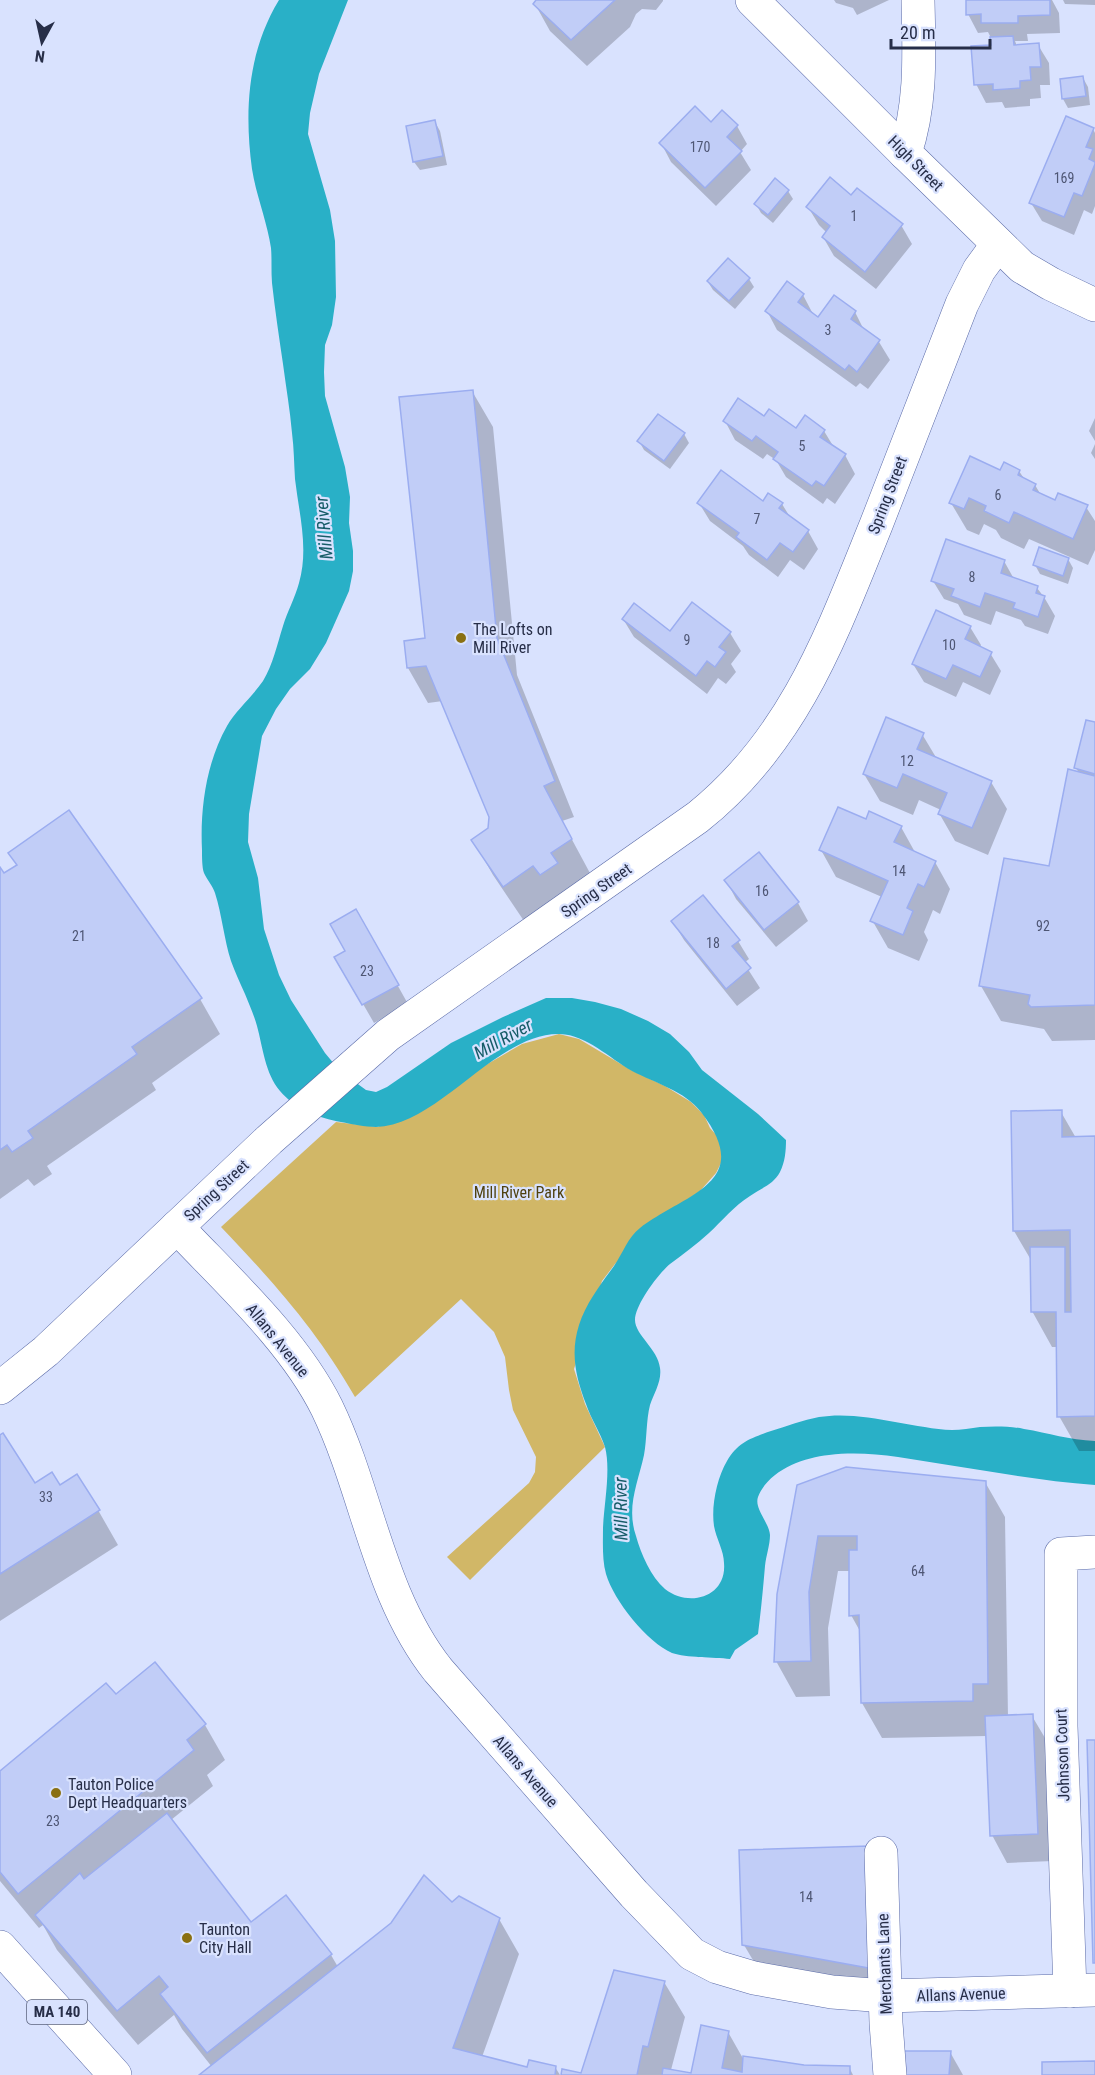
<svg xmlns="http://www.w3.org/2000/svg" width="1095" height="2075" viewBox="0 0 1095 2075" font-family="'Roboto Condensed',sans-serif">
  <rect width="100%" height="100%" fill="#d9e2fe"/>
  <!-- green -->
  <path fill="#d1b767" d="M559,1034l20,5 52,31 34,16 26,16 13,13 6,13 9,10 3,11 1,10 -7,14 -16,18 -19,13 -66,60 -13,17 -28,88 11,35 20,43 -135,133 -23,-23 82,-74 6,-11 1,-15 -23,-47 -4,-20 -4,-33 -11,-25 -33,-33 -106,98c-39,-68 -81,-114 -134,-170l115,-105 42,5 144,-83z"/>
  <!-- water -->
  <path fill="#29b0c7" d="M279,0h69l-29,74 -9,39 -2,21 22,76 5,31 1,56 -4,28 -7,20 -1,27 1,24 20,71 5,30 -1,26 4,28v20l-4,20 -23,52 -16,26 -20,20 -14,20 -14,27 -13,78 -1,28 10,36 6,51 15,46 12,25 34,53 15,18 26,19 10,2 11,-5 64,-44 52,-26 43,-19h26l23,4 26,7 27,12 22,13 19,18 13,18 56,44 28,26c0,11 -1,22 -6,32 -7,13 -19,16 -30,24 -16,10 -28,25 -41,37 -13,12 -26,21 -39,31 -12,10 -35,41 -35,56 0,15 23,29 25,48 2,13 -6,25 -10,37 -4,16 -3,34 -6,50 -6,28 -18,52 -8,81 5,18 15,41 29,53 24,19 62,8 59,-26 0,-12 -8,-25 -10,-37 -3,-20 3,-48 13,-65 11,-19 24,-23 44,-30 16,-5 32,-11 48,-14 42,-7 91,11 133,13 9,0 19,-2 28,-3 14,-1 30,-1 44,2 25,4 45,11 71,12v44c-51,-4 -102,-13 -153,-21 -37,-6 -76,-14 -113,-9 -27,3 -60,15 -71,42 -4,12 11,25 12,38 0,10 -4,21 -5,31 -2,23 -4,45 -7,68l-23,16 -5,9c-16,-2 -44,-1 -58,-6 -25,-11 -58,-52 -66,-79 -4,-14 -3,-32 -3,-46 1,-24 8,-58 2,-81 -5,-15 -14,-28 -19,-43 -10,-26 -16,-51 -7,-79 7,-22 22,-41 35,-59 9,-13 14,-29 26,-38 46,-35 116,-45 61,-116 -16,-21 -46,-29 -69,-41 -23,-13 -45,-36 -72,-37 -63,-2 -122,92 -184,93 -11,0 -24,-3 -35,-5 -22,-4 -46,-13 -61,-31 -15,-18 -17,-43 -23,-65 -3,-11 -8,-22 -12,-32 -5,-11 -10,-22 -14,-33 -7,-22 -9,-46 -16,-68 -2,-7 -8,-13 -11,-20 -2,-5 -2,-17 -2,-23 -2,-41 4,-87 25,-124 9,-16 25,-29 36,-45 10,-17 14,-36 20,-55 4,-14 12,-28 16,-43 10,-35 0,-69 -4,-104 -1,-15 -1,-31 -3,-46 -2,-23 -6,-46 -9,-69 -4,-27 -8,-54 -11,-81 -1,-12 0,-23 -1,-35 -4,-27 -15,-53 -19,-79 -8,-59 -4,-118 27,-169z"/>
  <!-- shadow -->
  <g fill="#0003">
    <polygon points="539,0 663,0 663,1 656,10 642,9 636,14 630,27 587,66 550,31 535,4"/>
    <polygon points="834,0 889,0 857,15 853,8 836,3"/>
    <polygon points="967,0 1052,0 1059,13 1060,33 1027,34 1028,41 1015,41 1017,46 1038,45 1049,63 1050,85 1040,85 1041,98 1030,99 1030,106 1005,108 1002,102 986,103 976,84 993,46 992,40 988,32 978,33 968,14"/>
    <polygon points="1063,0 1095,0 1095,5 1065,4"/>
    <polygon points="1083,78 1088,87 1090,105 1068,108 1063,99"/>
    <polygon points="435,122 440,131 447,165 420,170 414,162"/>
    <polygon points="711,124 737,126 747,144 740,152 751,170 716,206 671,162 661,143"/>
    <polygon points="1093,129 1095,133 1095,206 1092,214 1084,210 1074,235 1042,221 1031,203"/>
    <polygon points="788,191 793,199 773,223 761,213 756,204"/>
    <polygon points="851,197 901,225 912,244 876,289 834,256 823,237 827,233 819,225 808,207"/>
    <polygon points="749,279 754,287 735,309 713,290 708,282"/>
    <polygon points="803,295 813,314 818,319 855,312 865,332 879,342 890,360 868,389 860,383 856,387 777,330 767,311"/>
    <polygon points="472,391 493,427 517,675 574,817 562,821 591,875 524,921 493,875 473,840 490,829 491,817 443,701 428,703 408,668 427,640"/>
    <polygon points="765,418 796,430 805,418 824,431 835,449 845,455 855,474 835,504 827,498 823,504 786,477 776,460 767,454 763,459 735,440 725,421"/>
    <polygon points="1095,418 1095,441 1089,431"/>
    <polygon points="684,434 689,443 670,469 644,450 639,441"/>
    <polygon points="1095,444 1095,459 1091,453"/>
    <polygon points="1019,471 1025,480 1035,485 1041,495 1056,502 1086,507 1095,521 1095,550 1088,565 1029,539 1024,549 1001,538 996,530 984,524 979,535 967,530 951,503 1001,472"/>
    <polygon points="699,503 782,504 790,517 808,531 818,549 804,570 790,560 778,577 749,555 743,546 710,521"/>
    <polygon points="1068,559 1073,568 1068,584 1040,574 1035,565"/>
    <polygon points="1004,561 1014,579 1037,588 1044,597 1055,616 1048,634 1025,626 1021,620 996,611 991,625 964,615 958,604 944,599 933,581"/>
    <polygon points="623,619 670,633 730,633 741,651 731,664 736,672 726,684 718,678 707,694 634,637"/>
    <polygon points="970,627 981,645 980,648 990,653 1001,671 990,695 963,682 956,697 924,682 913,664"/>
    <polygon points="1095,724 1095,1040 1052,1041 1044,1029 1001,1021 981,986 1050,867 1079,773 1076,768"/>
    <polygon points="922,734 937,759 991,782 1007,809 988,855 955,841 939,813 941,810 919,800 913,815 880,801 864,774"/>
    <polygon points="866,821 901,827 916,854 935,862 950,889 940,914 933,910 924,932 928,940 919,961 888,948 872,920 882,897 836,877 821,850"/>
    <polygon points="10,853 200,999 220,1034 152,1083 156,1090 47,1166 52,1174 34,1186 28,1179 0,1199 0,870 4,875 17,866"/>
    <polygon points="759,854 798,903 808,921 776,947 736,899 726,880"/>
    <polygon points="703,897 738,941 749,959 744,963 760,988 737,1006 684,940 673,922"/>
    <polygon points="356,911 408,1004 374,1023 336,957 347,951"/>
    <polygon points="1061,1112 1076,1138 1095,1138 1095,1451 1079,1451 1059,1416 1058,1347 1052,1347 1032,1311 1031,1260 1014,1231"/>
    <polygon points="0,1437 35,1485 60,1487 98,1510 118,1545 0,1621"/>
    <polygon points="985,1482 1005,1517 1008,1717 1032,1716 1048,1743 1053,1861 1007,1863 992,1835 987,1736 882,1738 862,1703 861,1633 851,1615 850,1571 838,1571 828,1628 830,1696 796,1697 776,1661 798,1486"/>
    <polygon points="155,1664 205,1725 225,1760 207,1775 213,1786 171,1820 250,1924 331,1955 338,1967 452,1904 499,1919 519,1954 482,2057 528,2069 555,2067 560,2075 202,2075 212,2067 182,2029 174,2015 138,2045 57,1950 43,1925 39,1928 0,1881 0,1772 116,1696"/>
    <polygon points="869,1847 889,1995 760,1972 744,1945"/>
    <polygon points="664,1982 685,2017 671,2070 692,2074 728,2032 745,2062 804,2067 849,2067 853,2075 563,2075 582,2075"/>
    <polygon points="950,2052 963,2075 904,2075"/>
  </g>
  <!-- building -->
  <g fill="#c1cdf7" stroke="#9badf0" stroke-width="1.5">
    <polygon points="536,0 615,0 571,40 533,4"/>
    <polygon points="966,0 1050,0 1050,15 1018,16 1018,23 981,23 981,14 966,15"/>
    <polygon points="1013,36 1014,45 1039,43 1041,67 1030,67 1031,80 1020,81 1020,88 993,90 993,84 974,85 971,46 991,45 990,37"/>
    <polygon points="1083,76 1086,96 1062,99 1060,79"/>
    <polygon points="695,106 711,122 722,110 738,125 727,137 742,151 705,188 659,143"/>
    <polygon points="1066,116 1094,128 1086,147 1093,149 1089,159 1095,162 1095,164 1082,196 1074,193 1064,217 1029,203"/>
    <polygon points="435,120 443,156 413,162 406,126"/>
    <polygon points="830,177 851,195 857,188 903,224 865,272 822,237 830,226 806,207"/>
    <polygon points="775,178 789,190 768,215 754,204"/>
    <polygon points="728,258 750,278 729,301 707,281"/>
    <polygon points="787,281 804,294 798,302 818,317 834,295 856,311 851,319 880,340 857,372 849,365 845,370 765,311"/>
    <polygon points="473,390 497,638 555,781 544,786 572,839 551,853 558,863 540,875 533,866 503,887 471,840 488,828 489,817 426,666 407,668 404,641 425,638 399,397"/>
    <polygon points="738,398 764,416 769,409 796,428 805,415 825,430 820,437 846,454 824,486 816,481 812,486 773,459 778,452 756,436 752,441 723,421"/>
    <polygon points="658,414 685,433 664,461 637,441"/>
    <polygon points="970,456 1000,470 1004,462 1020,470 1018,475 1036,484 1033,490 1055,500 1058,493 1088,505 1073,539 1014,512 1009,523 984,511 986,506 969,498 964,509 949,503"/>
    <polygon points="721,470 763,501 768,493 783,503 779,508 809,530 793,552 780,543 767,560 736,537 739,533 697,503"/>
    <polygon points="946,539 1005,560 1001,573 1038,586 1036,593 1045,596 1038,617 1013,608 1015,603 985,593 980,607 951,596 954,589 931,581"/>
    <polygon points="1039,547 1069,558 1063,576 1033,565"/>
    <polygon points="692,602 731,632 719,647 726,652 715,667 707,661 696,676 622,619 634,603 670,631"/>
    <polygon points="936,610 971,626 965,639 992,652 980,677 953,665 946,679 912,664"/>
    <polygon points="886,717 924,733 917,749 992,781 972,828 938,814 947,793 903,774 897,788 863,774"/>
    <polygon points="1086,720 1095,722 1095,774 1074,768"/>
    <polygon points="1068,769 1095,776 1095,1005 1031,1007 1028,1004 1030,995 979,986 1004,858 1049,866"/>
    <polygon points="838,807 866,819 869,811 902,826 894,842 936,861 924,887 918,884 907,908 913,911 903,935 870,921 888,881 819,850"/>
    <polygon points="69,810 202,998 132,1047 137,1054 28,1131 33,1138 12,1152 7,1145 0,1150 0,867 4,873 17,865 8,853"/>
    <polygon points="759,852 799,902 764,930 724,880"/>
    <polygon points="703,895 740,940 732,946 751,968 726,989 671,921"/>
    <polygon points="356,909 399,985 362,1005 334,957 345,951 330,924"/>
    <polygon points="1062,1110 1062,1137 1095,1136 1095,1416 1057,1417 1056,1312 1031,1312 1030,1247 1065,1247 1065,1312 1071,1312 1070,1230 1013,1231 1011,1111"/>
    <polygon points="3,1433 35,1483 52,1472 60,1485 77,1474 100,1510 0,1574 0,1435"/>
    <polygon points="846,1467 986,1481 988,1684 973,1684 973,1701 861,1703 859,1615 849,1616 849,1550 857,1550 857,1536 818,1536 809,1592 811,1661 774,1662 777,1594 797,1485"/>
    <polygon points="155,1662 206,1724 187,1740 194,1750 18,1894 0,1872 0,1771 106,1683 116,1694"/>
    <polygon points="1033,1714 1038,1834 990,1836 985,1716"/>
    <polygon points="1087,1740 1095,1740 1095,1963 1093,1963"/>
    <polygon points="167,1813 251,1922 286,1895 332,1954 207,2053 160,1994 168,1987 159,1976 117,2011 35,1915 80,1873 84,1879"/>
    <polygon points="869,1846 874,1969 742,1945 739,1850"/>
    <polygon points="424,1875 452,1902 459,1896 500,1918 453,2048 527,2067 529,2060 556,2066 555,2075 199,2075 391,1923"/>
    <polygon points="614,1970 665,1981 648,2047 643,2046 637,2075 561,2075 562,2069 581,2073"/>
    <polygon points="701,2025 729,2031 722,2068 742,2072 743,2056 804,2065 850,2066 850,2075 662,2075 663,2068 691,2073"/>
    <polygon points="901,2051 951,2051 949,2075 903,2075"/>
    <polygon points="1095,2061 1095,2075 1042,2075 1042,2062"/>
  </g>
  <g fill="none" stroke-linecap="round" stroke-linejoin="round">
    <defs>
      <g id="minor">
        <polyline points="752,0 905,153"/>
        <path d="M177,1227c51,54 117,114 150,181 41,85 51,186 111,262l196,224 58,60 25,13 37,11 78,14 54,4 209,-6"/>
        <polyline points="881,1853 886,2023 890,2075"/>
        <polyline points="1070,1991 1061,1726 1061,1554 1095,1552"/>
      </g>
      <g id="major">
        <path d="M918,0c1,52 4,103 -13,153l117,114 29,17 44,21"/>
        <path d="M0,1388l46,-37 223,-211 119,-105 310,-218c96,-77 133,-181 178,-292 29,-73 57,-147 86,-221l17,-34 19,-26"/>
        <polyline points="0,1947 115,2075"/>
      </g>
    </defs>
    <!-- minor casing -->
    <use href="#minor" stroke="#5b6ba8" stroke-width="34"/>
    <!-- major casing -->
    <use href="#major" stroke="#5b6ba8" stroke-width="34"/>
    <!-- minor -->
    <use href="#minor" stroke="#fff" stroke-width="33"/>
    <!-- major -->
    <use href="#major" stroke="#fff" stroke-width="33"/>
  </g>
  <!-- markers -->
  <g fill="#8a7012" stroke="#d9e2fe" stroke-width="2">
    <circle cx="461" cy="638" r="6"/>
    <circle cx="56" cy="1793" r="6"/>
    <circle cx="187" cy="1938" r="6"/>
  </g>
  <g text-anchor="middle" stroke-width="4.5" stroke-linejoin="round" paint-order="stroke">
    <!-- number labels -->
    <g font-size="14" fill="#4e5674">
      <text x="700" y="152">170</text>
      <text x="1064" y="183">169</text>
      <text x="854" y="221">1</text>
      <text x="828" y="335">3</text>
      <text x="802" y="451">5</text>
      <text x="998" y="500">6</text>
      <text x="757" y="524">7</text>
      <text x="972" y="582">8</text>
      <text x="687" y="645">9</text>
      <text x="949" y="650">10</text>
      <text x="907" y="766">12</text>
      <text x="899" y="876">14</text>
      <text x="762" y="896">16</text>
      <text x="1043" y="931">92</text>
      <text x="79" y="941">21</text>
      <text x="713" y="948">18</text>
      <text x="367" y="976">23</text>
      <text x="46" y="1502">33</text>
      <text x="918" y="1576">64</text>
      <text x="53" y="1826">23</text>
      <text x="806" y="1902">14</text>
    </g>
    <!-- shield labels -->
    <rect fill="#d9e2fe" stroke="#5c647f" stroke-width="1.5" x="27" y="2000" width="60" height="24" rx="4.5"/>
    <g font-size="15" font-weight="bold" fill="#272e48">
      <text x="57" y="2017">MA 140</text>
    </g>
    <!-- street labels -->
    <g font-size="16" fill="#272e48" stroke="#d9e2fe">
      <text transform="translate(916 163) rotate(45)" y="6">High Street</text>
      <text transform="translate(887 495) rotate(-69)" y="6">Spring Street</text>
      <text transform="translate(596 890) rotate(-35)" y="6">Spring Street</text>
      <text transform="translate(216 1190) rotate(-43)" y="6">Spring Street</text>
      <text transform="translate(278 1340) rotate(51)" y="6">Allans Avenue</text>
      <text transform="translate(1062 1755) rotate(-92)" y="6">Johnson Court</text>
      <text transform="translate(526 1771) rotate(49)" y="6">Allans Avenue</text>
      <text transform="translate(884 1964) rotate(-92)" y="6">Merchants Lane</text>
      <text transform="translate(961 1994) rotate(-2)" y="6">Allans Avenue</text>
    </g>
    <!-- poi labels -->
    <g font-size="16" fill="#272e48" stroke="#d9e2fe" text-anchor="start">
      <text x="473" y="635">The Lofts on<tspan x="473" dy="18">Mill River</tspan></text>
      <text x="68" y="1790">Tauton Police<tspan x="68" dy="18">Dept Headquarters</tspan></text>
      <text x="199" y="1935">Taunton<tspan x="199" dy="18">City Hall</tspan></text>
    </g>
    <!-- park labels -->
    <g font-size="16" fill="#4f410f" stroke="#d9e2fe">
      <text x="519" y="1198">Mill River Park</text>
    </g>
    <!-- water labels -->
    <g font-size="18" font-style="italic" fill="#165c68" stroke="#d9e2fe">
      <text transform="translate(324 528) rotate(-95)" y="6">Mill River</text>
      <text transform="translate(503 1039) rotate(-29)" y="6">Mill River</text>
      <text transform="translate(621 1509) rotate(-91)" y="6">Mill River</text>
    </g>
  </g>
  <!-- north arrow -->
  <g transform="translate(42 42) rotate(188)" stroke="#d9e2fe" stroke-width="4.5" paint-order="stroke">
  <path d="M0-4.5L10 22L0 15L-10 22Z" fill="#272e48"/>
  <text y="-9" font-size="16" font-weight="bold" text-anchor="middle" fill="#272e48">N</text>
  </g>
  <!-- scale -->
  <path d="M891 39v9h99v-9" fill="none" stroke="#272e48" stroke-width="3"/>
  <text x="900" y="39" font-size="18" fill="#272e48" stroke="#d9e2fe" stroke-width="4.5" paint-order="stroke">20 m</text>
</svg>
